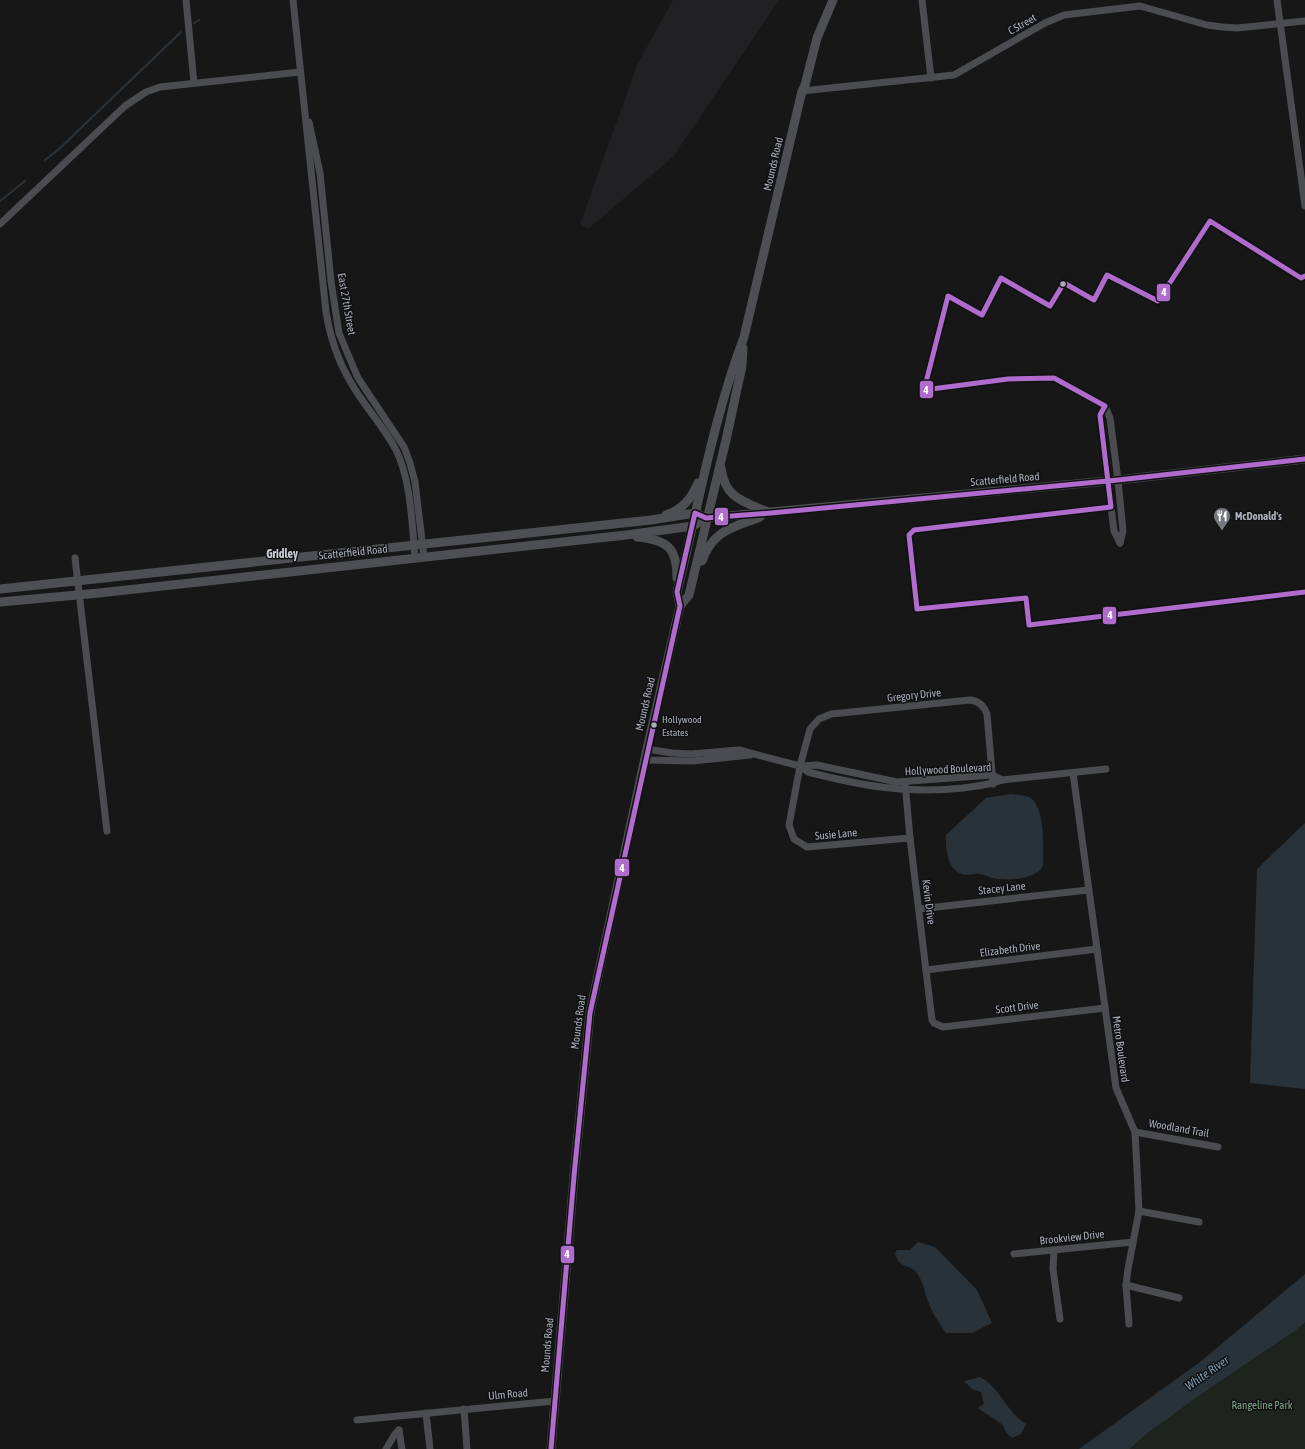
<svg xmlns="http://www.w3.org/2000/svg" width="1305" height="1449" viewBox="0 0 1305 1449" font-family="'Asap Condensed',sans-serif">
  <rect width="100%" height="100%" fill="#171717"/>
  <!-- built -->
  <polygon fill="#212123" points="673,0 779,0 673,157 588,229 580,224 637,65"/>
  <!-- green -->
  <polygon fill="#1d241e" points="1305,1322 1305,1449 1130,1449 1145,1435 1207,1390 1296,1330"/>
  <!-- water -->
  <g fill="#2a3239">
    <path d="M1011,794c5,1 14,1 18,3 17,9 14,52 14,69 -8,14 -37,15 -51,12 -4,-1 -8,-4 -12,-4 -7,-1 -14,3 -21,-1 -12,-7 -14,-26 -13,-38l40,-37z"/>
    <polygon points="1305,823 1305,1089 1250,1083 1257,869"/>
    <path d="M918,1242l17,5 42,43 15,33 -20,10h-26c-6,-9 -13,-19 -17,-29 -4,-10 -6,-24 -13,-32 -8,-9 -16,-2 -21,-19l2,-3h13z"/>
    <polygon points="1305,1274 1305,1322 1296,1330 1207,1390 1145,1435 1130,1449 1079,1449 1200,1362"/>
    <path d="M980,1377c20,10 27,36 46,47l-5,10 -9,4 -6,-6 -3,-7 -25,-17 6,-4 -3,-12 -9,-3 -8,-8z"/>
  </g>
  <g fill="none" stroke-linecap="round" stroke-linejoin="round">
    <!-- stream -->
    <g stroke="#2a3239" stroke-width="2">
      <polyline points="194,23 199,20"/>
      <polyline points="45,160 59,149 181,32"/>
      <polyline points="0,201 25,181"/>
    </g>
    <!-- minor -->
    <g stroke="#4b4c50" stroke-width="7">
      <polyline points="186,0 194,83"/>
      <path d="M293,0l33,312c4,25 11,47 24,69 13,24 33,44 46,69 15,30 16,74 19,108"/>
      <polyline points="922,0 931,78"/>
      <polyline points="1277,0 1305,206"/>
      <polyline points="802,91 954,75 1045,23 1064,15 1140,6 1207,25 1222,27 1237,28 1305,21"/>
      <polyline points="309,122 320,173 331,281 339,333 358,378 404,447 410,463 415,482 424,557"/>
      <polyline points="0,224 125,106 146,92 160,87 300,72"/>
      <polyline points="1105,406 1100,415 1114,531 1120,543"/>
      <polyline points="1105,406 1110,418 1118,480 1123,531 1120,543"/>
      <polyline points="75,558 107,831"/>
      <polyline points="647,749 672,753 691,754 739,750 800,766 817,765 897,782 992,775 1002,780"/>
      <polyline points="645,760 693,761 750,755"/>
      <path d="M800,766l8,6c54,14 99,22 155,16 14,-2 27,-3 39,-8l104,-11"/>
      <polyline points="1073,773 1116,1088 1135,1132 1137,1169 1139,1211 1128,1269 1126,1285 1129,1324"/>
      <polyline points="905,782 910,838 932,1020 934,1023 943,1027 1105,1008"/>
      <path d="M910,838l-103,9 -13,-8 -5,-14 11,-59 10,-37 9,-10 12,-5 139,-14c9,1 14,6 17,14l6,70"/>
      <polyline points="919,909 1088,890"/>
      <polyline points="926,970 1097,949"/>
      <polyline points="1135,1132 1218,1147"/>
      <polyline points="1139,1211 1199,1222"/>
      <polyline points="1054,1251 1053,1269 1060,1319"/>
      <polyline points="1014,1254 1133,1242"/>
      <polyline points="1126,1285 1179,1298"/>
      <polyline points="464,1409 467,1449"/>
      <polyline points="426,1413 430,1449"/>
      <polyline points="357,1420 555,1401"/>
      <polyline points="399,1430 402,1449"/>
      <polyline points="386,1449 395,1434 399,1430"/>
    </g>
    <!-- major -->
    <g stroke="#4d4f52" stroke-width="9">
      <path d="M721,468c4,30 21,33 47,44"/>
      <path d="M666,515c17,-6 25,-16 32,-32"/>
      <path d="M637,537c30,3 40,10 40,41"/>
      <path d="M702,561c11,-31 30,-33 58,-44"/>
      <polyline points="0,589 651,520 695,513 700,515"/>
      <polyline points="0,602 99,593 626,535 693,526 706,518 1118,480 1305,459"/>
      <polyline points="680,606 689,595 726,440 742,366 743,348"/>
      <path d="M551,1449l23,-273 16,-163 57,-264 33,-143 -3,-14c21,-85 36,-173 67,-255l58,-246 3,-6 12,-47 16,-38"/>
    </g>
    <defs>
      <g id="bus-1">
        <polyline points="1305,276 1301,278 1210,221 1158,301 1107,275 1094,300 1064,283 1050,306 1001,278 982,315 948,296 924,390 1008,379 1054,378 1105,406 1100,415 1111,507 914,530 909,535 917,609 1026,598 1029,625 1305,592"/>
        <polyline points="551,1449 574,1176 590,1013 680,606 677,592 695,513 706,518 771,513 1118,480 1305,459"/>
      </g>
    </defs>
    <!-- bus-1 casing -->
    <use href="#bus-1" stroke="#111113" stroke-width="8"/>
    <!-- bus-1 -->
    <use href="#bus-1" stroke="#b06ccc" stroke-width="5"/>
  </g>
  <!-- icons -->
  <defs>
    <symbol id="restaurant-pin" viewBox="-11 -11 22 30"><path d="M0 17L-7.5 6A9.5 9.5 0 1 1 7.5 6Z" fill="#757880" stroke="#111113"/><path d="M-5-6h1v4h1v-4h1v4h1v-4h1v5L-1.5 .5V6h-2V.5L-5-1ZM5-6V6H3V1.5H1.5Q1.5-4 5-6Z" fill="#fff"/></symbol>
  </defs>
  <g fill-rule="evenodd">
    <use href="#restaurant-pin" x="1212" y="506" width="20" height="27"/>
  </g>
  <!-- markers -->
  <g fill="#a8adb8" stroke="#111113" stroke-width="1.5">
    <circle cx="1063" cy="284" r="3.5"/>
    <circle cx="654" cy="725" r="3.5"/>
  </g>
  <g text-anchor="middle" stroke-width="3" stroke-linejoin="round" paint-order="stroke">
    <!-- bus labels -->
    <g font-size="10" fill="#a8adb8" stroke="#111113" text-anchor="start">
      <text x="662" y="723">Hollywood<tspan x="662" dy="13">Estates</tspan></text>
    </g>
    <!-- street labels -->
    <g font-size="11" fill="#a8adb8" stroke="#111113">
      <text transform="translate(1022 24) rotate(-30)" y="4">C Street</text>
      <text transform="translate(773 164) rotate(-77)" y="4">Mounds Road</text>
      <text transform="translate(347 304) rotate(80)" y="4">East 27th Street</text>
      <text transform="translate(1005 479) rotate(-5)" y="4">Scatterfield Road</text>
      <text transform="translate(353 552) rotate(-6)" y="4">Scatterfield Road</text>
      <text transform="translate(914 695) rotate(-6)" y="4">Gregory Drive</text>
      <text transform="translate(645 704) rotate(-77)" y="4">Mounds Road</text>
      <text transform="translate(948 769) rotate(-3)" y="4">Hollywood Boulevard</text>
      <text transform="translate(836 834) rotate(-5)" y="4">Susie Lane</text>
      <text transform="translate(1002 888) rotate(-6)" y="4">Stacey Lane</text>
      <text transform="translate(929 902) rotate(83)" y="4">Kevin Drive</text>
      <text transform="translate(1010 949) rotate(-7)" y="4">Elizabeth Drive</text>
      <text transform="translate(1017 1007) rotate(-7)" y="4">Scott Drive</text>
      <text transform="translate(578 1022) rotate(-82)" y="4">Mounds Road</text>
      <text transform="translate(1121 1049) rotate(82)" y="4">Metro Boulevard</text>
      <text transform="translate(1179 1128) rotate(10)" y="4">Woodland Trail</text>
      <text transform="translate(1072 1237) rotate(-6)" y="4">Brookview Drive</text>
      <text transform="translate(547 1345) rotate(-85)" y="4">Mounds Road</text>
      <text transform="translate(508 1394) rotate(-5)" y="4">Ulm Road</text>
    </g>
    <!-- poi labels -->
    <g font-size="11" font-weight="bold" fill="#a8adb8" stroke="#111113" text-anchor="start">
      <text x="1235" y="520">McDonald's</text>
    </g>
    <!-- park labels -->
    <g font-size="11" fill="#7fa381" stroke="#111113">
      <text x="1262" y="1409">Rangeline Park</text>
    </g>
    <!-- neighbourhood labels -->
    <g font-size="12" font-weight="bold" fill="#c9ccd4" stroke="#111113">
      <text x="282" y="558">Gridley</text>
    </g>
    <!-- water labels -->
    <g font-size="12" font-style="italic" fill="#7f9bb3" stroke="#111113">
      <text transform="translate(1207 1373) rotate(-35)" y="4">White River</text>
    </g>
  </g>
  <g stroke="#111113" stroke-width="1.5">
    <rect x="1156" y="283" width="15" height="19" rx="4" fill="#b06ccc"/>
    <rect x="919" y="380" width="15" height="19" rx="4" fill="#b06ccc"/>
    <rect x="714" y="507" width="15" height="19" rx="4" fill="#b06ccc"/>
    <rect x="1102" y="606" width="15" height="19" rx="4" fill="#b06ccc"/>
    <rect x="614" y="858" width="16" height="19" rx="4" fill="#b06ccc"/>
    <rect x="560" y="1245" width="15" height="19" rx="4" fill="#b06ccc"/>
  </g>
  <g font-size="11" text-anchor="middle" font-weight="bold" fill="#fff">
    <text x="1164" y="296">4</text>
    <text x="926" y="394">4</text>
    <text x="721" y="521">4</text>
    <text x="1110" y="619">4</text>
    <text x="622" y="872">4</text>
    <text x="567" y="1258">4</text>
  </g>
</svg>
